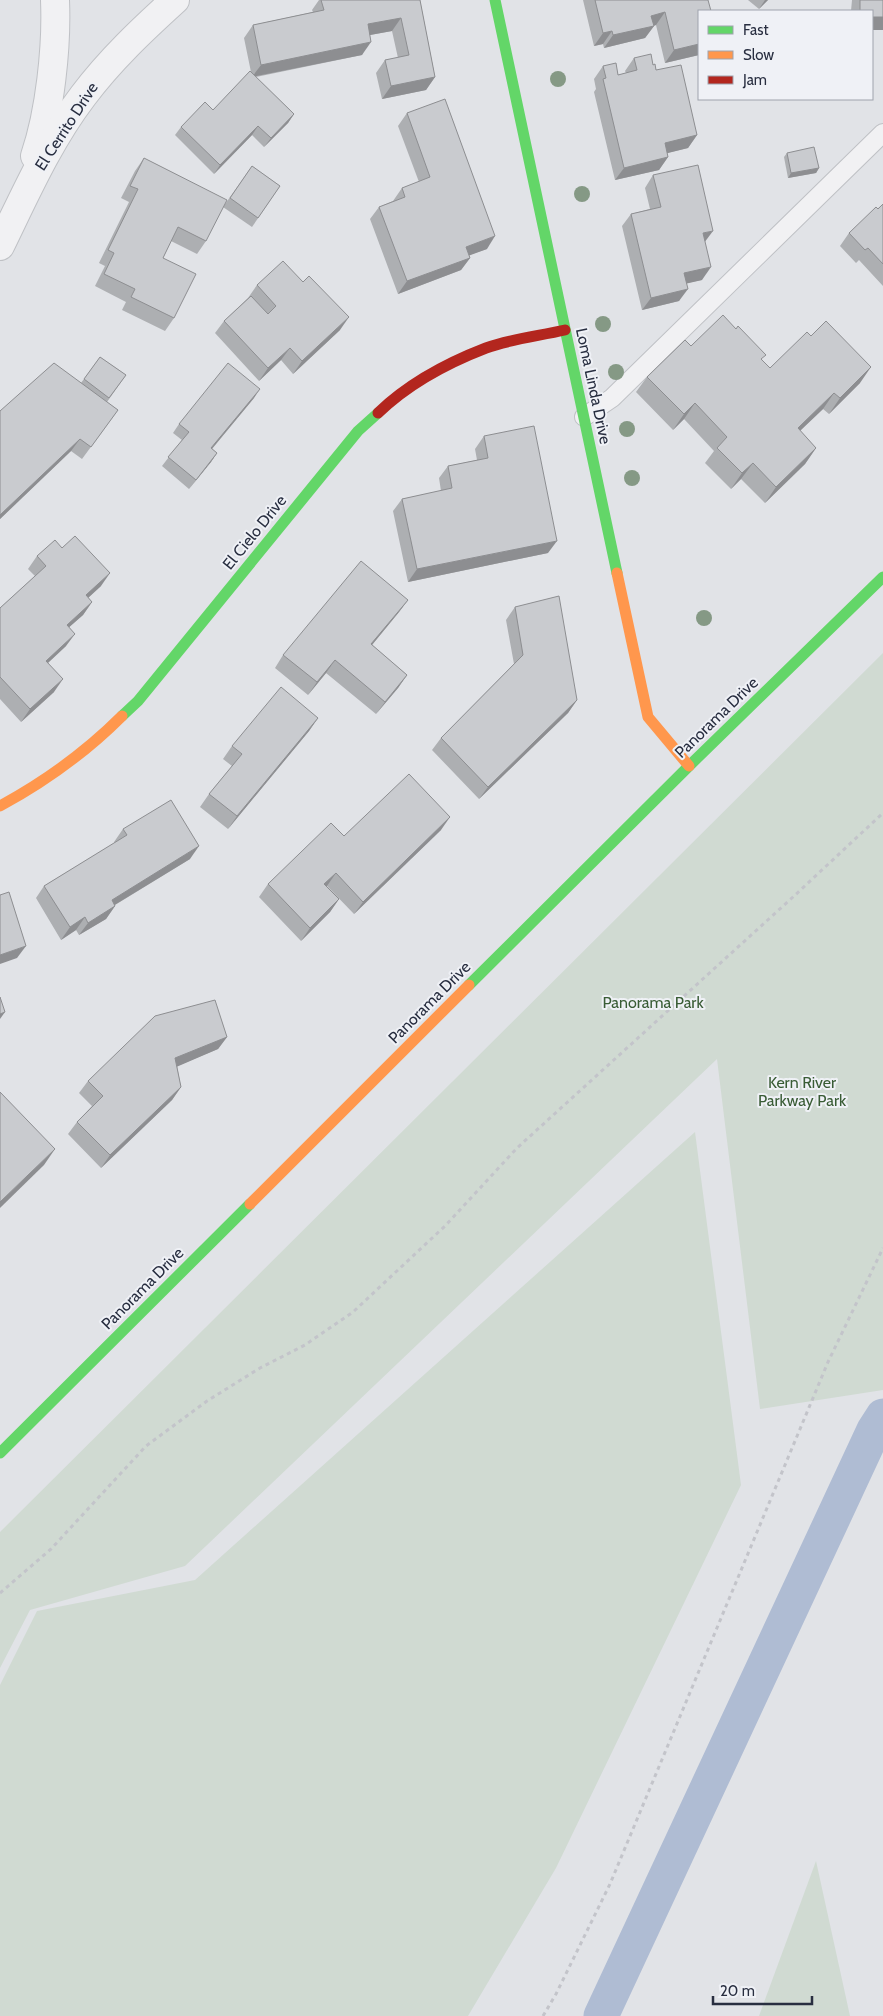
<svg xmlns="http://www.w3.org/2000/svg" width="883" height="2016" viewBox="0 0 883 2016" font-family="Cabin,sans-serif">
  <rect width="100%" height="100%" fill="#e1e3e7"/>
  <!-- green -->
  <g fill="#d0dad2">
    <polygon points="883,653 883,1390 760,1409 717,1059 185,1566 30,1610 0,1668 0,1532"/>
    <polygon points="695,1132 741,1485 556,1868 468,2016 0,2016 0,1685 37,1611 195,1580"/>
    <polygon points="816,1861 850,2016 759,2016"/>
  </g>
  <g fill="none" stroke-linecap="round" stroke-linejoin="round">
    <!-- canal -->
    <polyline stroke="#afbcd3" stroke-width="35" points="601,2016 874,1430 883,1416"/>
    <defs>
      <polyline id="lane" points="584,417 612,398 883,133"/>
      <g id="street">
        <path d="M35,156c15,-44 22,-109 20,-156"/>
        <path d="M0,246c25,-51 48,-104 83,-150 27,-36 59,-66 92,-96"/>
      </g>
    </defs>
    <!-- lane casing -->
    <use href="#lane" stroke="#bfc1c5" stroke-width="20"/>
    <!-- street casing -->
    <use href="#street" stroke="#bfc1c5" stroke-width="30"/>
    <!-- path -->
    <g stroke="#c3c4ca" stroke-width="3" stroke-dasharray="4 4" stroke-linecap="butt">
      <polyline points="0,1593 51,1549 146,1446 207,1401 260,1368 305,1345 353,1312 445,1226 517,1148 793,897 883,813"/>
      <polyline points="543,2016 556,1994 610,1884 828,1362 883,1248"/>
    </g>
    <!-- lane -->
    <use href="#lane" stroke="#f1f1f3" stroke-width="18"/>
    <!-- street -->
    <use href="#street" stroke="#f1f1f3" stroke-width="28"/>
    <!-- fast -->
    <g stroke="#63d668" stroke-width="11">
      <polyline points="495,0 617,573"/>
      <polyline points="122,716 138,701 358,431 378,413"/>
      <polyline points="469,985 689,766 883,577"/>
      <polyline points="0,1453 250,1204"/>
    </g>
    <!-- slow -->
    <g stroke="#ff974d" stroke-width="11">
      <polyline points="617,573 648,717 689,766"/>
      <path d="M0,806c46,-25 85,-53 122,-90"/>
      <polyline points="250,1204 469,985"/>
    </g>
    <!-- jam -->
    <path stroke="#b3261e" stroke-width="11" d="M378,413c30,-29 69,-50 108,-65 25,-9 53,-12 79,-18"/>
  </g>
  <!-- trees -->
  <g fill="#859985">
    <circle cx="558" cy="79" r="8"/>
    <circle cx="582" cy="194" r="8"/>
    <circle cx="603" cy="324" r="8"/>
    <circle cx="616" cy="372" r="8"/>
    <circle cx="627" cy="429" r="8"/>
    <circle cx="632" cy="478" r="8"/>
    <circle cx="704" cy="618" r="8"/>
  </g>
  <!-- wall -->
  <g fill="#adafb2">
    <polygon points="319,0 420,0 435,77 426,90 382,99 376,73 385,60 398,58 392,31 370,35 362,55 256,77 294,114 288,123 264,147 252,135 214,174 175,135 181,127 213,110 251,72 244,38 253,25 313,12 312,10"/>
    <polygon points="583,0 708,0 699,55 665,63 656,25 654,26 645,38 604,48 603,44 594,46"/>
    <polygon points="748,0 768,0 759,9"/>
    <polygon points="852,0 883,0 883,30 872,30 872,11 851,11"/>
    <polygon points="634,58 653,65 697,135 688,148 667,153 668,157 659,170 615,180 594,92 596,89 594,79 603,66 618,75 626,73 625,71"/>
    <polygon points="407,113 487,249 469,255 470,258 461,270 398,294 370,219 379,207 393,201 402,188 419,182 398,126"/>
    <polygon points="787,153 819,168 816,173 788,178 784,157"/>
    <polygon points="144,158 206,241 197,254 171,241 163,258 174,318 165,331 122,310 126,302 95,286 105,266 99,263 129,202 121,198 135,171"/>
    <polygon points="252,166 280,186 252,227 223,207"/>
    <polygon points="653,175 705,242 702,280 687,283 679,301 642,310 622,226 631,214 650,209 645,188"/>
    <polygon points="883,204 883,286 859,260 856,263 840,246 849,233"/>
    <polygon points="257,285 340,330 293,374 281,360 259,381 215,333 224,321 248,298"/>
    <polygon points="691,346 762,360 770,368 860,383 829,414 823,409 800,431 816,448 805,464 765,503 741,479 731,489 705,463 714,451 684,419 673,430 636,392 647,377"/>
    <polygon points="100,357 126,375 107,402 118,410 82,459 71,451 0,519 0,411 81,383"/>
    <polygon points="254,398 212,449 217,453 211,462 189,489 162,466 182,440 173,433 179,424"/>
    <polygon points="484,436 548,553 408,582 393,511 402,499 441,491 439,478 448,466 477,460 475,449"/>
    <polygon points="37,556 101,586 88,598 92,602 83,615 69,627 66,646 48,663 54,692 21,722 0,699 0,608 35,576 28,569"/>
    <polygon points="408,600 399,612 372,645 407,675 398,688 376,714 326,673 308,695 275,668 283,655"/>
    <polygon points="515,607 577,700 568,713 479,799 432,750 441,738 514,664 506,620"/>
    <polygon points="318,718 309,731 228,829 200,807 209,794 232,766 223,759 232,746"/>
    <polygon points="123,829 190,859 115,905 115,906 106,919 79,935 76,930 61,940 36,898 44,886 115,843 114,842"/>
    <polygon points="441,830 354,914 327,886 326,887 339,899 330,912 301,941 259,897 268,884 344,836"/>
    <polygon points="227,1037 218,1049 177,1066 181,1087 172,1100 101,1168 68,1134 77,1122 92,1106 79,1093 88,1081"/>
  </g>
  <!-- shaded-wall -->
  <g fill="#8d8e91">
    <polygon points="765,0 768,0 759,9"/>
    <polygon points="665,12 656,25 642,28 651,16"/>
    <rect x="872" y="17" width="11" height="13"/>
    <polygon points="401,18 392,31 359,37 368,24"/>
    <polygon points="654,26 645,38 604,48 613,35"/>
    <polygon points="612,31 603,44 594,46 603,33"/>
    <polygon points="371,42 362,55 252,77 261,65"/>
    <polygon points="699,44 699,55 665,63 674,50"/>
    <polygon points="435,77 426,90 382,99 391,86"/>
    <polygon points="294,114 288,123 264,147 271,138"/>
    <polygon points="258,126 252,135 214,174 220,165"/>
    <polygon points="697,135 688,148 656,156 665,143"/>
    <polygon points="668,157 659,170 615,180 624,168"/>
    <polygon points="819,168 816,173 788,178 791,173"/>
    <polygon points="713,231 704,243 703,233"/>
    <polygon points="495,236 487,249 457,260 466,247"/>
    <polygon points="470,258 461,270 398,294 407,281"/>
    <polygon points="711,267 702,280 676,286 684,273"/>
    <polygon points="688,289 679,301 642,310 651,298"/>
    <polygon points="349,317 340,330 293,374 302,361"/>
    <polygon points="290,348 281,360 259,381 268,368"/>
    <polygon points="871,367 860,383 829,414 840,398"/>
    <polygon points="260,389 254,398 205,457 211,448"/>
    <polygon points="834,393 823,409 786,444 798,428"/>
    <polygon points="695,403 684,419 673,430 684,414"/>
    <polygon points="80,439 71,451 0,519 0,515"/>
    <polygon points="816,448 805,464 765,503 776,487"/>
    <polygon points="217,453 211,462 189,489"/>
    <polygon points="753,463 741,479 731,489 742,473"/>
    <polygon points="557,541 548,553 408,582 417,569"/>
    <polygon points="110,573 101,586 77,608 86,595"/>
    <polygon points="408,600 399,612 362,657 371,644"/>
    <polygon points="92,602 83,615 58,637 67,625"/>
    <polygon points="75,634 66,646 37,673 46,661"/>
    <polygon points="335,660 326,673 308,695 317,682"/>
    <polygon points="407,675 398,688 376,714 385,702"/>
    <polygon points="63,679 54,692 21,722 30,709"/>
    <polygon points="577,700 568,713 479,799 488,787"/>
    <polygon points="318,718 309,731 228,829 237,816"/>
    <polygon points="450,817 441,830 354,914 363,902"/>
    <polygon points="199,846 190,859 103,912 112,900"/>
    <polygon points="336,873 327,886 315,897 324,884"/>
    <polygon points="339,899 330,912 301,941 310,928"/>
    <polygon points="115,906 106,919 79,935 88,923"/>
    <polygon points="85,917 76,930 61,940 70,927"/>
    <polygon points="26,946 17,958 0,964 0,955"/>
    <polygon points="5,1012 0,1019 0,1014"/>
    <polygon points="227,1037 218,1049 167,1071 175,1058"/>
    <polygon points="181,1087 172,1100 101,1168 110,1155"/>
    <polygon points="55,1149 44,1165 0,1208 0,1202"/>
  </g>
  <!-- building -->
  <g fill="#c9cbcf" stroke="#8d8e91">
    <polygon points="321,0 420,0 435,77 391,86 385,60 409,55 401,18 368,24 371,42 261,65 253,25 324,10"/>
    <polygon points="595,0 708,0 711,11 699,11 699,44 674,50 665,12 651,16 654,26 613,35 612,31 603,33"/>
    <polygon points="860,0 883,0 883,17 872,17 872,11 860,11"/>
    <polygon points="651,54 653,65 655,64 656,70 681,65 697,135 665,143 668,157 624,168 603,79 606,78 603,66 616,63 618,75 637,70 634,58"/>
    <polygon points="250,71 294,114 271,138 258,126 220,165 181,127 205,102 213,110"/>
    <polygon points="445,99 495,236 466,247 470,258 407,281 379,207 405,197 402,188 430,177 407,113"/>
    <polygon points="814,147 819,168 791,173 787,153"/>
    <polygon points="144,158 227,200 206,241 178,227 163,258 196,274 174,318 131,297 135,289 104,274 114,253 108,250 138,189 130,186"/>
    <polygon points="698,165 713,231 703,233 711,267 684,273 688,289 651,298 631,214 661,207 653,175"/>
    <polygon points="252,166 280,186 258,218 230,198"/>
    <polygon points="883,204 883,264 868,248 865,250 849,233 876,207 878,209"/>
    <polygon points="283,261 303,282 309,276 349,317 302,361 290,348 268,368 224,321 251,296 268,314 276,306 257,285"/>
    <polygon points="723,315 736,329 738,326 766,355 761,359 770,368 807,332 811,336 826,321 871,367 840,398 834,393 798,428 816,448 776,487 753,463 742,473 717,448 727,437 695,403 684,414 647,377 685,340 691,346"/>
    <polygon points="100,357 126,375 109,398 84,379"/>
    <polygon points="54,363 118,410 91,447 80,439 0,515 0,411"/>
    <polygon points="228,363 260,389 211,448 217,453 196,480 168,457 189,432 179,424"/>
    <polygon points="534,426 557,541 417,569 402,499 452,488 448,466 488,458 484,436"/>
    <polygon points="75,536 110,573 86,595 92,602 67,625 75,634 46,661 63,679 30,709 0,677 0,608 46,566 37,556 55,540 62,548"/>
    <polygon points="361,561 408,600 371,644 407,675 385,702 335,660 317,682 283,655"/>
    <polygon points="559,596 577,700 488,787 441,738 523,655 515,607"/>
    <polygon points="281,687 318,718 237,816 209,794 242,754 232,746"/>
    <polygon points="409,774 450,817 363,902 336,873 324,884 339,899 310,928 268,884 331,823 344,836"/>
    <polygon points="171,800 199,846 112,900 115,906 88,923 85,917 70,927 44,886 127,835 123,829"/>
    <polygon points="9,892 26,946 0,955 0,895"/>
    <polygon points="0,997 5,1012 0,1014"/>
    <polygon points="215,1000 227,1037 175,1058 181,1087 110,1155 77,1122 103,1096 88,1081 155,1016"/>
    <polygon points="0,1092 55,1149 0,1202"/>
  </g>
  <g text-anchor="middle" stroke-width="4" stroke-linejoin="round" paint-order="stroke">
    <!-- street labels -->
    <g font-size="16" fill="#282e40" stroke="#eff1f6">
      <text transform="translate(66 126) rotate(-57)" y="6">El Cerrito Drive</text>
      <text transform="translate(594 386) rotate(78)" y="6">Loma Linda Drive</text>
      <text transform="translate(254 532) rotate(-51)" y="6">El Cielo Drive</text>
      <text transform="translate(716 717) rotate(-44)" y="6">Panorama Drive</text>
      <text transform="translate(429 1002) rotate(-45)" y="6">Panorama Drive</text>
      <text transform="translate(142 1288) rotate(-45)" y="6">Panorama Drive</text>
    </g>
    <!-- park labels -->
    <g font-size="16" fill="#395c35" stroke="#eff1f6">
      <text x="653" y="1008">Panorama Park</text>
      <text x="802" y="1088">Kern River<tspan x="802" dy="18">Parkway Park</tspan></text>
    </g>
  </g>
  <!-- legend -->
  <rect x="698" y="10" width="175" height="90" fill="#eff1f6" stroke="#9fa3ad"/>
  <rect x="708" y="26" width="25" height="8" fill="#63d668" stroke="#9fa3ad"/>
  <text x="743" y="35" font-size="15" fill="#282e40">Fast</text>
  <rect x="708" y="51" width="25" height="8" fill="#ff974d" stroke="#9fa3ad"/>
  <text x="743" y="60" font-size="15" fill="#282e40">Slow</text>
  <rect x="708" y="76" width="25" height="8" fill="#b3261e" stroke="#9fa3ad"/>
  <text x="743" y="85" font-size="15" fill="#282e40">Jam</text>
  <!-- scale -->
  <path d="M713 1996v8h99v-8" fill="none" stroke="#282e40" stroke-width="2.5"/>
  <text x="720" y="1996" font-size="15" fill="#282e40" stroke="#eff1f6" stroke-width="4" paint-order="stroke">20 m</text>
</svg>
